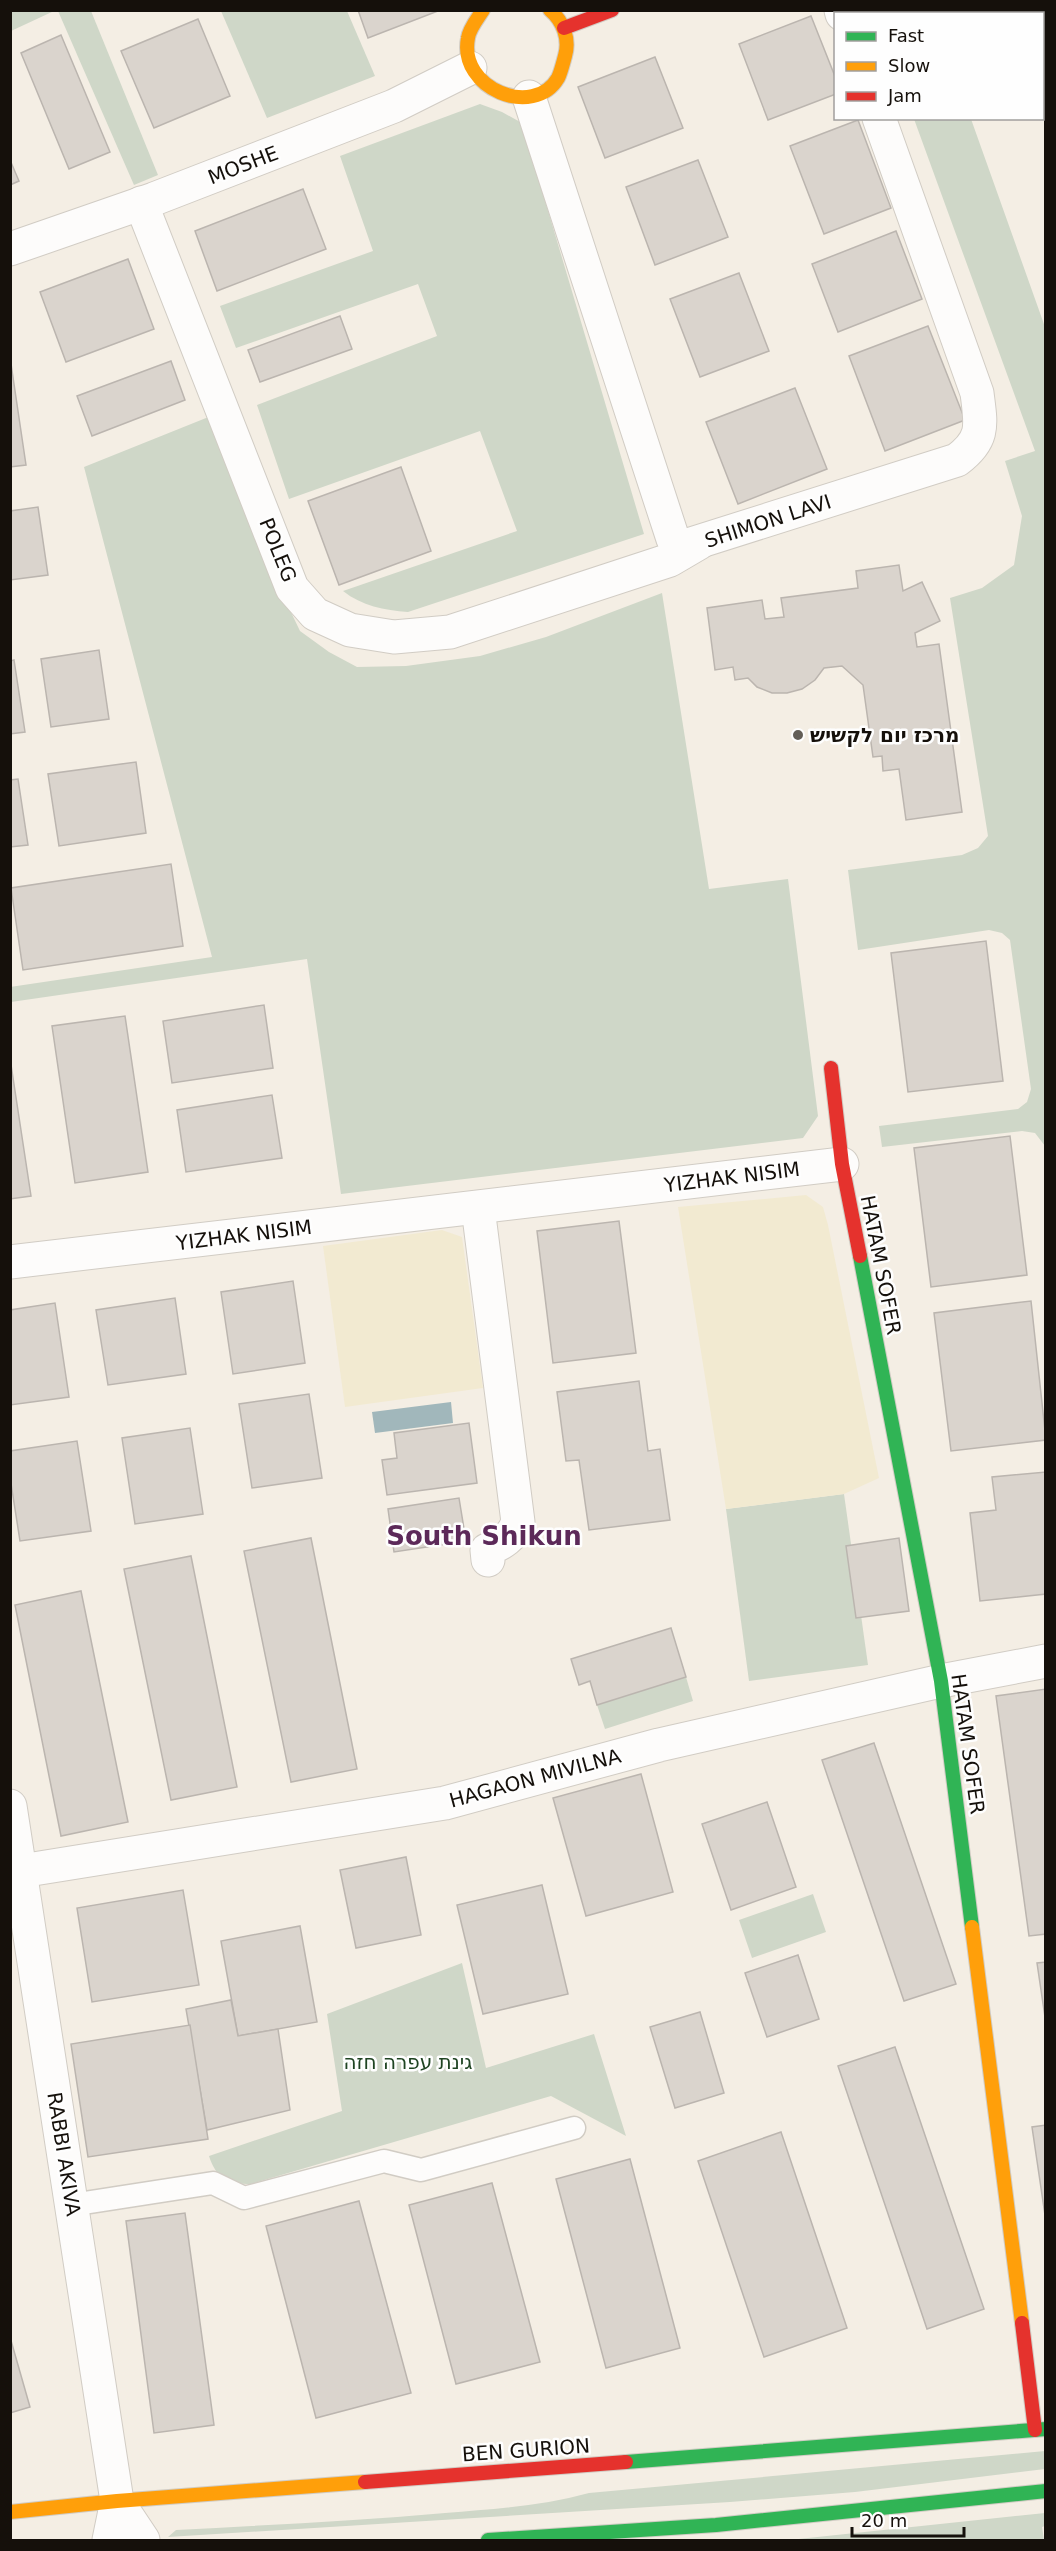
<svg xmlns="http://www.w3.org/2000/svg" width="1056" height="2551" viewBox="0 0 1056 2551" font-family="'DejaVu Sans','Noto Sans Hebrew',sans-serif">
  <rect width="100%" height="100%" fill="#f4eee4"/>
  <!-- green -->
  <g fill="#cfd7c8">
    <polygon points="11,10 54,10 54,11 11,31"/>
    <polygon points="58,11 91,11 158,175 134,185"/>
    <polygon points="221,11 347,11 375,76 267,118"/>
    <polygon points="874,11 874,10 1017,11 1013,14 876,14"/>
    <path d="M480,104l22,8 20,11 122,411 -236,78c-24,-2 -46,-6 -65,-21l174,-60 -37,-100 -191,68 -32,-94 180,-69 -19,-52 -182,64 -16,-42 153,-55 -33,-95z"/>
    <polygon points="914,119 971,119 1045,327 1045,1146 1035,1133 1022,1131 882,1147 879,1126 1018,1109 1027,1102 1031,1089 1010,940 1002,933 989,930 858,950 848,870 962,855 978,848 988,836 950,598 982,588 1014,565 1022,516 1005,461 1035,451"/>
    <polygon points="211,416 263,554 300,631 329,652 357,667 406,666 480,656 546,637 662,593 709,889 788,879 818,1116 803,1138 341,1194 307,959 11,1002 10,987 212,957 84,467"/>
    <polygon points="844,1494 868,1665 749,1681 726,1509"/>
    <polygon points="686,1677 693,1701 605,1729 597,1705"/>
    <polygon points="813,1894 826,1932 752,1958 739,1920"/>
    <path d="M462,1963l24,105 108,-34 32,102 -75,-40 -300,88c-23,0 -35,-6 -42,-28l133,-45 -15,-97z"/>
    <path d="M1045,2451v18l-190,23 -125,10 -562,35 8,-7c90,-5 179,-9 269,-17 49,-4 97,-7 144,-20z"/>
    <polygon points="1045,2513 1045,2526 1042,2527 1044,2540 789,2540"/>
  </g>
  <!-- sand -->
  <g fill="#f2ead1">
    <polygon points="806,1195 823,1207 828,1225 879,1478 844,1494 726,1509 678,1207"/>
    <polygon points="442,1230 462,1237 483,1388 345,1407 323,1246"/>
  </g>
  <!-- water -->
  <polygon fill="#a1b7bb" points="451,1402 453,1423 375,1433 372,1412"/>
  <!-- building -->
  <g fill="#dad4cd" stroke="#bbb5af" stroke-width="1.5">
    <polygon points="358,10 438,10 438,11 368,38"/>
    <polygon points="811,16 836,79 836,94 768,120 739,44"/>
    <polygon points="198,19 230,96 154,128 121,51"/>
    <polygon points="61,35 110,152 69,169 21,53"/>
    <polygon points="655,57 683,128 605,158 578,87"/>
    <polygon points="858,120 891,208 824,234 790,146"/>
    <polygon points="10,160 19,181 10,185"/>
    <polygon points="698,160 728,237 655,265 626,187"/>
    <polygon points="303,189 326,249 217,291 195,231"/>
    <polygon points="896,231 922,299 838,332 812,264"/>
    <polygon points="128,259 154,329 66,362 40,292"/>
    <polygon points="739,273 769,351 700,377 670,299"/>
    <polygon points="340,316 352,349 260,382 248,350"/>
    <polygon points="928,326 965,420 885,451 849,356"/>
    <polygon points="10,357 26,465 10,467"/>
    <polygon points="171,361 185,400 92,436 77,396"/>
    <polygon points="795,388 827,469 738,504 706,422"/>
    <polygon points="401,467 431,551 339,585 308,501"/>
    <polygon points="38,507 48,575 10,580 10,511"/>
    <polygon points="899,565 903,591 922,582 940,621 915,633 917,647 939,644 962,812 906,820 899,769 883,771 882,756 873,757 863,685 842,666 824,668 815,680 802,689 787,693 772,693 757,687 748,678 735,680 733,667 715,670 707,608 762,600 765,619 784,617 781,598 858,588 856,571"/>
    <polygon points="99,650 109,719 51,727 41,659"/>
    <polygon points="14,660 25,732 10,734 10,661"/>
    <polygon points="136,762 146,833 59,846 48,774"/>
    <polygon points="18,779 28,845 10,847 10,780"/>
    <polygon points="171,864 183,946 23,970 11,888"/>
    <polygon points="986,941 1003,1081 908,1092 891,953"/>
    <polygon points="264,1005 273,1068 172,1083 163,1021"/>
    <polygon points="125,1016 148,1172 75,1183 52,1026"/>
    <polygon points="10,1058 31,1196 10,1199"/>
    <polygon points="272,1095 282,1158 186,1172 177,1110"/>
    <polygon points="1010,1136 1027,1275 931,1287 914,1148"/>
    <polygon points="619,1221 636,1353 553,1363 537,1231"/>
    <polygon points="293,1281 305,1363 233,1374 221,1292"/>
    <polygon points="175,1298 186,1374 108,1385 96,1310"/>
    <polygon points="1031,1301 1046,1440 951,1451 934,1313"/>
    <polygon points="55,1303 69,1397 10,1405 10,1310"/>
    <polygon points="639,1381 648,1451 660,1449 670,1520 589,1530 579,1460 566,1461 557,1392"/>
    <polygon points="309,1394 322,1478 252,1488 239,1404"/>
    <polygon points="469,1423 477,1483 387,1495 382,1460 397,1458 394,1433"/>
    <polygon points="190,1428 203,1514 135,1524 122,1438"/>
    <polygon points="77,1441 91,1531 20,1541 10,1477 10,1451"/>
    <polygon points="1046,1472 1046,1594 980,1601 970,1513 996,1510 992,1477"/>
    <polygon points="459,1498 466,1541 394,1552 388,1509"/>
    <polygon points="311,1538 357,1769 291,1782 244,1551"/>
    <polygon points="899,1538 909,1611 856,1618 846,1546"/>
    <polygon points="191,1556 237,1787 171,1800 124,1569"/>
    <polygon points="81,1591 128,1822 61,1836 15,1605"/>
    <polygon points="671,1628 686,1677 597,1705 590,1681 579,1685 571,1659"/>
    <polygon points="1046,1689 1046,1934 1029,1936 996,1696"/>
    <polygon points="874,1743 956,1984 904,2001 822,1760"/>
    <polygon points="641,1774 673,1892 586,1916 553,1798"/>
    <polygon points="767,1802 796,1887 731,1910 702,1824"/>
    <polygon points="406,1857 421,1935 356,1948 340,1870"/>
    <polygon points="542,1885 568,1994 483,2014 457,1905"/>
    <polygon points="183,1890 199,1985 92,2002 77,1908"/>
    <polygon points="300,1926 317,2022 238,2036 221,1941"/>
    <polygon points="798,1955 819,2019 767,2037 745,1973"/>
    <polygon points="1046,1962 1046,2024 1037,1963"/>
    <polygon points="231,2000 238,2036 278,2029 290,2110 207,2130 186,2009"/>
    <polygon points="700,2012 724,2093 675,2108 650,2027"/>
    <polygon points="190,2025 208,2139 88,2157 71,2044"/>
    <polygon points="895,2047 984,2309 927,2329 838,2066"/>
    <polygon points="1046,2125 1046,2222 1032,2127"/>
    <polygon points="781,2132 847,2328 764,2357 698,2161"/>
    <polygon points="630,2159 680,2348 606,2368 556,2179"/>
    <polygon points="492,2183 540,2362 456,2384 409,2205"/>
    <polygon points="359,2201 411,2393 316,2418 266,2226"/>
    <polygon points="185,2213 214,2425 154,2433 126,2221"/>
    <polygon points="10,2337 30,2407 10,2413"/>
  </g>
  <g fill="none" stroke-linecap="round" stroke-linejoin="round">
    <defs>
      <polyline id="lane" points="71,2205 213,2183 244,2198 384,2161 421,2170 574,2128"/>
      <g id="street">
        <polyline points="841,10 842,14"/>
        <path d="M529,97l144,442 12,7 272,-86c28,-21 24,-35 20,-67l-98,-275"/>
        <polyline points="141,203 292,588 315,614 350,630 394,637 450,632 670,560 699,543"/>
        <polyline points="10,249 154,199 394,106 470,68"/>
        <path d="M478,1208l40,314c-6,16 -15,21 -31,28l1,10"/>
        <polyline points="10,1262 842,1164"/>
        <polyline points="10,1806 117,2501 109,2540"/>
        <polyline points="21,1871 445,1803 659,1745 941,1681 1046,1661"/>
        <polyline points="117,2501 143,2540"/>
      </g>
      <g id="fast">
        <polyline points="860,1256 941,1681 972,1927"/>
        <polyline points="626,2462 1046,2429"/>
        <polyline points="488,2540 716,2525 1046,2491"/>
      </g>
      <g id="slow">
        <path d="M483,10c-5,8 -14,19 -15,28 -10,51 66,81 90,40 3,-6 5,-15 7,-22 5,-17 -2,-35 -15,-46"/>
        <polyline points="972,1927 1022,2323"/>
        <polyline points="10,2512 117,2501 365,2482"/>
      </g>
      <g id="jam">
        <polyline points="564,28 612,10"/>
        <polyline points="831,1068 842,1164 860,1256"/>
        <polyline points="1022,2323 1035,2430"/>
        <polyline points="365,2482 626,2462"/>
      </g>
    </defs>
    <!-- lane casing -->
    <use href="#lane" stroke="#d1ccc4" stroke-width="25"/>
    <!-- street casing -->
    <use href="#street" stroke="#d1ccc4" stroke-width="35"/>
    <!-- fast casing -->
    <use href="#fast" stroke="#d1ccc4" stroke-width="16"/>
    <!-- slow casing -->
    <use href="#slow" stroke="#d1ccc4" stroke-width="16"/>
    <!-- jam casing -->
    <use href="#jam" stroke="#d1ccc4" stroke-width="16"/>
    <!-- lane -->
    <use href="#lane" stroke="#fdfcfb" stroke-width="22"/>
    <!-- street -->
    <use href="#street" stroke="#fdfcfb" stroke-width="33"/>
    <!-- fast -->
    <use href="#fast" stroke="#30b455" stroke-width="14"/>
    <!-- slow -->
    <use href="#slow" stroke="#ff9f0a" stroke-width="14"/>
    <!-- jam -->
    <use href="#jam" stroke="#e5322d" stroke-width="14"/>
  </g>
  <!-- markers -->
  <circle fill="#635e57" stroke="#fefefe" stroke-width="2" cx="798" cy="735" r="6"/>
  <g text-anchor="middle" stroke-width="5" stroke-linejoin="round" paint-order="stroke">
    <!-- street labels -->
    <g font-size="20" fill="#15100b" stroke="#fefefe">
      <text transform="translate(243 165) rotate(-21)" y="7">MOSHE</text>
      <text transform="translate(768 521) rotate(-18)" y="7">SHIMON LAVI</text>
      <text transform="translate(278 550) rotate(68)" y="7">POLEG</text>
      <text transform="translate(732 1177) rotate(-7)" y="7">YIZHAK NISIM</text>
      <text transform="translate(244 1235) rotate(-7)" y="7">YIZHAK NISIM</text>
      <text transform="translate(881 1265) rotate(79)" y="7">HATAM SOFER</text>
      <text transform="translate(968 1744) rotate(82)" y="7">HATAM SOFER</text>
      <text transform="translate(535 1778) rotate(-15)" y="7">HAGAON MIVILNA</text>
      <text transform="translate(64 2154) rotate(81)" y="7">RABBI AKIVA</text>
      <text transform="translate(526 2450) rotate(-4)" y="7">BEN GURION</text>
    </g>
    <!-- poi labels -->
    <g font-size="20" font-weight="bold" fill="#15100b" stroke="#fefefe" text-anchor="start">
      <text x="810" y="742">מרכז יום לקשיש</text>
    </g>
    <!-- park labels -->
    <g font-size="20" fill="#1f4422" stroke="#fefefe">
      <text x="408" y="2069">גינת עפרה חזה</text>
    </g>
    <!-- district labels -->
    <g font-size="26" font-weight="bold" fill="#5c2959" stroke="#fefefe">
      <text x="484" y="1545">South Shikun</text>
    </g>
  </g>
  <!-- border -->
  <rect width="1056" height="2551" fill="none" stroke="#15100b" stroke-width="24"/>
  <!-- legend -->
  <rect x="834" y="12" width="210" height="108" fill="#fefefe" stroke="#a19f9d" stroke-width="1.5"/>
  <rect x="846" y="32" width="30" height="9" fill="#30b455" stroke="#a19f9d" stroke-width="1.5"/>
  <text x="888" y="42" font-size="18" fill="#15100b">Fast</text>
  <rect x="846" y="62" width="30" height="9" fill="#ff9f0a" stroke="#a19f9d" stroke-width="1.5"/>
  <text x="888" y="72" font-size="18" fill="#15100b">Slow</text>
  <rect x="846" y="92" width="30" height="9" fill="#e5322d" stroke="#a19f9d" stroke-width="1.5"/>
  <text x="888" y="102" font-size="18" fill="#15100b">Jam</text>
  <!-- scale -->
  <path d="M852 2527v9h112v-9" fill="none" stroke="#15100b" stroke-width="3"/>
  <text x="861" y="2527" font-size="18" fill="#15100b" stroke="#fefefe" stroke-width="4.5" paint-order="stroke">20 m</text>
</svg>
